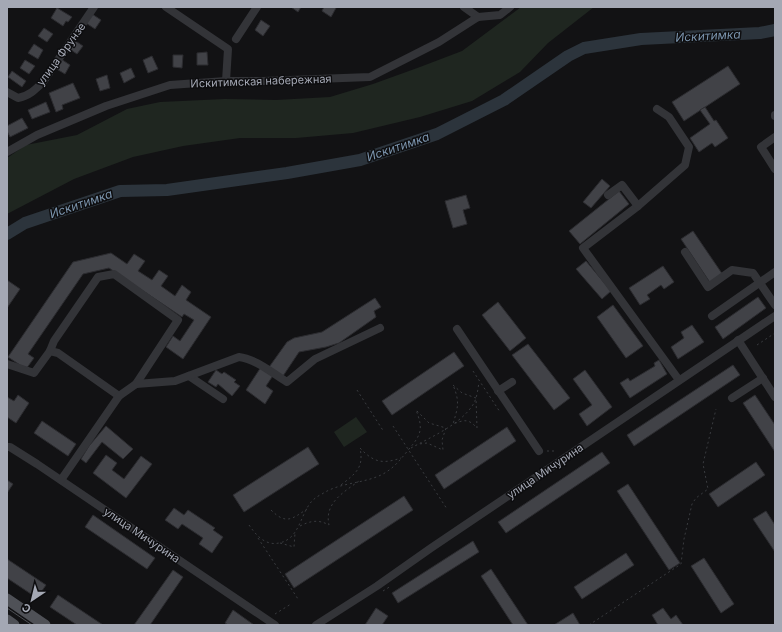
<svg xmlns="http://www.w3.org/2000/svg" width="782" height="632" viewBox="0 0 782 632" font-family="Inter,sans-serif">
  <rect width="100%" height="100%" fill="#121214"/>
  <!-- green -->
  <g fill="#1f2620">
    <polygon points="521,7 594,7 548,43 520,72 472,101 420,117 353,133 296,138 240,138 183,146 133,157 74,179 7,214 7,158 26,145 77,135 127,109 160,102 225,99 276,100 330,97 373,84 420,67 462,51"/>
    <polygon points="356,417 367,432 344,447 334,432"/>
  </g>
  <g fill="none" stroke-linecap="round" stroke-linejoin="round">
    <!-- river -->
    <polyline stroke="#2c343c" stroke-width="12" points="7,234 25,223 120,191 167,190 287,173 360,160 437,134 504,100 568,56 584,48 641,39 760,33 775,30"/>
  </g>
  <!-- building -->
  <g fill="#414247" stroke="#2c2c30">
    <polygon points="291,7 301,7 298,12"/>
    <polygon points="324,7 334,7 336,8 331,17 322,11"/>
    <polygon points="57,8 72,17 68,22 66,21 63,26 51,18"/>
    <polygon points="92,14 101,20 95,29 86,23"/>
    <polygon points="261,20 270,26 263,36 255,30"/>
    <polygon points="44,28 53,34 47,42 38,36"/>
    <polygon points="74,40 83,46 77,54 68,48"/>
    <polygon points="34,44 43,50 38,59 28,53"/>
    <polygon points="207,52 208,65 197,65 197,53"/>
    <polygon points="173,55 183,55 182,68 173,67"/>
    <polygon points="152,56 158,69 148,73 143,60"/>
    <polygon points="61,59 70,65 65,74 55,68"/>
    <polygon points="25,60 35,66 29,74 20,68"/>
    <polygon points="728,66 740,84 684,121 672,102"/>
    <polygon points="131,68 135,77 124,83 120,73"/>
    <polygon points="12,71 26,81 22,87 8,77"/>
    <polygon points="107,75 110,88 100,91 96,79"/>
    <polygon points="73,83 80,98 62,105 63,109 56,112 49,93"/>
    <polygon points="46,102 50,112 32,119 28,110"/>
    <polygon points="705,107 714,121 716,120 728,138 715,147 712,143 699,152 690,138 710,124 700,110"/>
    <polygon points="22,118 28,128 10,137 7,131 7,126"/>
    <polygon points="602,179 610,186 591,208 583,202"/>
    <polygon points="619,191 629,204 580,244 569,231"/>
    <polygon points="466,195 470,208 463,210 467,224 453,228 445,201"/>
    <polygon points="693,231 723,275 711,284 681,239"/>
    <polygon points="111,253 127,264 134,254 145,261 138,271 152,280 159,270 168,276 161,286 175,296 182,285 191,292 186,300 211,317 183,359 166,347 173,336 180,341 194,320 184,314 182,317 109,268 83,274 28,354 34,358 26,369 8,357 73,262"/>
    <polygon points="586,261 611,291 602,299 576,269"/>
    <polygon points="663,266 674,282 664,289 661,285 647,295 650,299 640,305 629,288"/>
    <polygon points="7,280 20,289 7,308"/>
    <polygon points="758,297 766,308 723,339 715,327"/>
    <polygon points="375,298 381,307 374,311 376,317 339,343 326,347 299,352 283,376 276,371 266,386 273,391 265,404 246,390 261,367 267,370 287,342 294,338 322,332"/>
    <polygon points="498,302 526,338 510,351 482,315"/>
    <polygon points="613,305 643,346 626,358 597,317"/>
    <polygon points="692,325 704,342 678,359 671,347 684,338 681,332"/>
    <polygon points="528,344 570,398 554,410 512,355"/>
    <polygon points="454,352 464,366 392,415 382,401"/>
    <polygon points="659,360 667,374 630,398 620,383 628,378 630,381 655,366 654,363"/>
    <polygon points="733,365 740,375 634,446 627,435"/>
    <polygon points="216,370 222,374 224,372 236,380 234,382 240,386 232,396 218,384 216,387 208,382"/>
    <polygon points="585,370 612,407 587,426 579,414 592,405 573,379"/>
    <polygon points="18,395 29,403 16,423 7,417 7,397 14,401"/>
    <polygon points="755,395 775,425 775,452 743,403"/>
    <polygon points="42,421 76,444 68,456 34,433"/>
    <polygon points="106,426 133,449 123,459 102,442 86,463 81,459 89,446"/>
    <polygon points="507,427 516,441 444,489 435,475"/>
    <polygon points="308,447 319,464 244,512 233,495"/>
    <polygon points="602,452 610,463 506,533 498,522"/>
    <polygon points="106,455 117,463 112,470 124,479 141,456 152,464 126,498 93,473"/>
    <polygon points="756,462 765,475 718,507 709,494"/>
    <polygon points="7,480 13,484 7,493"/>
    <polygon points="628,484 680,563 669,570 617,491"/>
    <polygon points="404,496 413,510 294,588 285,574"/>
    <polygon points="174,508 184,515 188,510 215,528 213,530 223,537 212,553 199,544 203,538 182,524 178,529 165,520"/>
    <polygon points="766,511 775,525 775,552 753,519"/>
    <polygon points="93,515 155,558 147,569 85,527"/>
    <polygon points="473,541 479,552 398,603 392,593"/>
    <polygon points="626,553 634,565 582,599 574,587"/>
    <polygon points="704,558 734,604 721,613 691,566"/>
    <polygon points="7,559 46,585 37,598 7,578"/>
    <polygon points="491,569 528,625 513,625 481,576"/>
    <polygon points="173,570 183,577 150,625 134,625"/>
    <polygon points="58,595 103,625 77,625 50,607"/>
    <polygon points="376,608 388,616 382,625 365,625"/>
    <polygon points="663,608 671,619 676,615 683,625 658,625 652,615"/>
    <polygon points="233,610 254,625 228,625 225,623"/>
    <polygon points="573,613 580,625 554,625"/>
  </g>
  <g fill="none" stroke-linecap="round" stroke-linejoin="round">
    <!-- path -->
    <g stroke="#393b3f" stroke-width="1" stroke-dasharray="2 3" stroke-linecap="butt">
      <polyline points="757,345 775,333"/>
      <polyline points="473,371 500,412"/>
      <path d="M453,385l9,8 14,5 1,30c-9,-10 -13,-8 -24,-4 5,-17 7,-22 0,-39z"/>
      <polyline points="357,390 384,432"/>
      <polyline points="393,426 447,509"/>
      <path d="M411,448c20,-11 51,-24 63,-45 3,-6 4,-14 5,-21"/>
      <polyline points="547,451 557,451"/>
      <path d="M341,485c15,-12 23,-17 19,-37 14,15 23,16 41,10"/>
      <path d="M271,510c15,15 21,9 36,-1"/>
      <path d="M249,525c7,10 16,21 30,18 21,-4 21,-29 33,-42 3,-3 6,-5 10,-7 18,-12 42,-10 61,-20 11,-6 18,-15 26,-25 13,-15 14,-21 7,-39l13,13 17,5 -4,12 1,10 -16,-7 -8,1"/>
      <path d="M300,526c10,-5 18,-7 29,-1 -5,-22 15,-33 30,-44"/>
      <polyline points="258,538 298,599"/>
      <polyline points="280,543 294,547 295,533"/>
      <polyline points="383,591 391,586"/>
      <polyline points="275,614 291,604"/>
      <polyline points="589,625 681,564 684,539 692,504 696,498 708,489 703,464 716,409"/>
    </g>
    <!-- minor -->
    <g stroke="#333438" stroke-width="8">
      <polyline points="166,7 228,49 226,81"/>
      <polyline points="464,7 478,17"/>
      <polyline points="236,39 257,7"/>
      <path d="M7,92l11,6c11,-2 17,-8 25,-16l51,-75"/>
      <polyline points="657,109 669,117 689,147 685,165 638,206 583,248 679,380"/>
      <polyline points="775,115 775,116"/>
      <polyline points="775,137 761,147 775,169"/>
      <polyline points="7,152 37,135 106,106 170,85 226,81 263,81 370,77 439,42 478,17 500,15 510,7"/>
      <polyline points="608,195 622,185 638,206"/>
      <polyline points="685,252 708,287 732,270 753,273 775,305"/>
      <polyline points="712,316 775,272"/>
      <polyline points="457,329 539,451"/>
      <polyline points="738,340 775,397"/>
      <polyline points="50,351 58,353 119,396"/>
      <polyline points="7,364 34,373 50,351 54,341 98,277 114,274 178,320 136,384"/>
      <polyline points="189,376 223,399"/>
      <polyline points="498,391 512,382"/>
      <polyline points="732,398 763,378"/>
      <polyline points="7,447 10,447 37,464 275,625"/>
      <path d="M61,480l58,-84 17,-12 39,-3 64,-24c17,2 33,16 48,25l28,-23 65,-31"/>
      <polyline points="316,625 377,586 431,548 775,316"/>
    </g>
    <!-- major -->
    <g stroke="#4f5157" stroke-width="11">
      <polyline points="7,599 45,625"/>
      <polyline points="7,620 14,625"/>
    </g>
    <!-- tram -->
    <polyline stroke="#4c4e53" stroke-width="1" points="7,608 32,625"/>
  </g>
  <g text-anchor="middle" stroke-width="3" stroke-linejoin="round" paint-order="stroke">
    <!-- street labels -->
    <g font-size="11" fill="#a4a8b4" stroke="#0d0d0f">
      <text transform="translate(61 54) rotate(-54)" y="4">улица Фрунзе</text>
      <text transform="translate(261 81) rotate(-2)" y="4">Искитимская набережная</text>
      <text transform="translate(545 471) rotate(-34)" y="4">улица Мичурина</text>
      <text transform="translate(142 535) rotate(34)" y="4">улица Мичурина</text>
    </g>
    <!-- water labels -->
    <g font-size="12" font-style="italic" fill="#7c95ae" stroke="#0d0d0f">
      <text transform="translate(708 36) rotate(-3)" y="4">Искитимка</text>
      <text transform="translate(398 147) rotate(-19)" y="4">Искитимка</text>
      <text transform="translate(81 204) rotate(-19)" y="4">Искитимка</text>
    </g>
  </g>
  <!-- border -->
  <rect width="782" height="632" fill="none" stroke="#a4a8b4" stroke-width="16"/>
  <!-- north arrow -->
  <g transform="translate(32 600) rotate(215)" stroke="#0d0d0f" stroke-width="3" paint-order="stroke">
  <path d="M0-3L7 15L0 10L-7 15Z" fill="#a4a8b4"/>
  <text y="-6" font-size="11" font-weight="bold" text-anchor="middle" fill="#a4a8b4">С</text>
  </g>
</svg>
